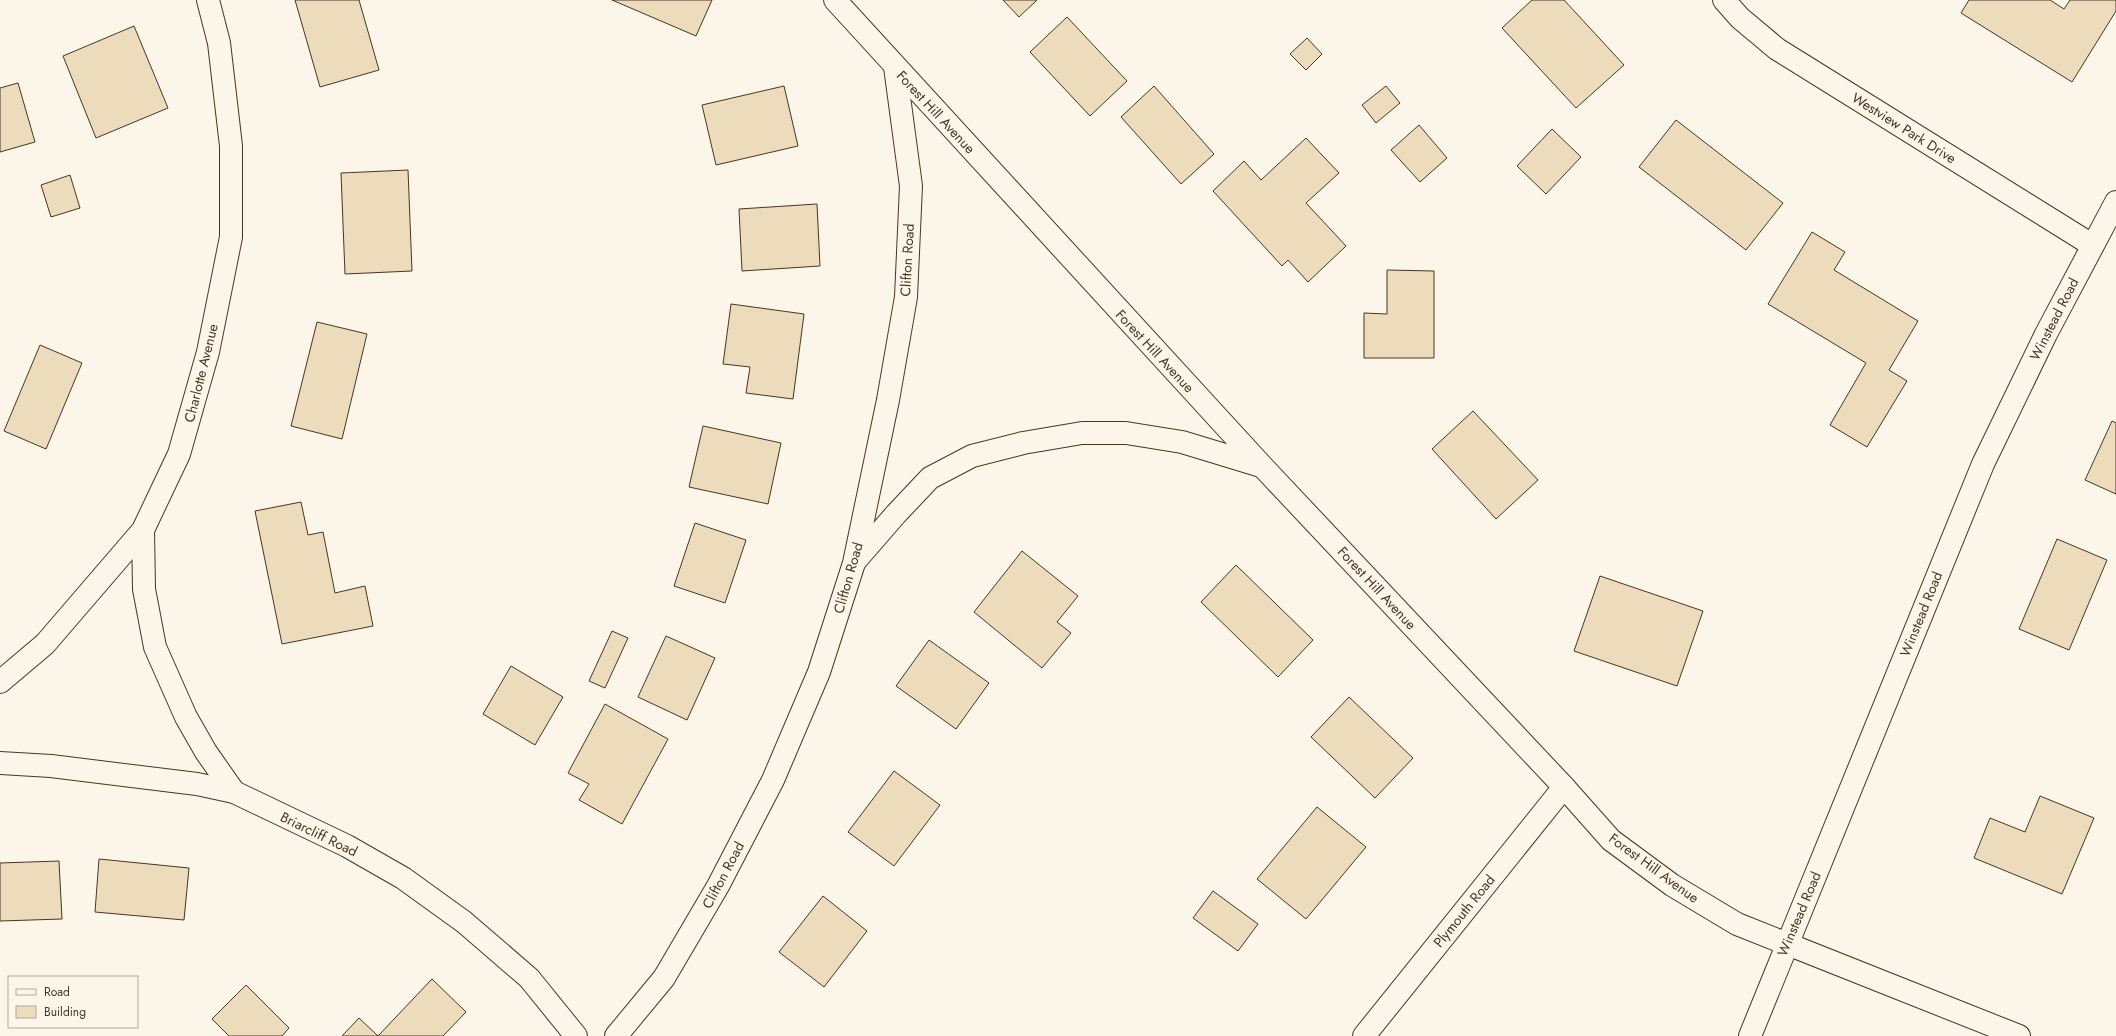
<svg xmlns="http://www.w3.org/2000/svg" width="2116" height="1036" viewBox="0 0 2116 1036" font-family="Jost,sans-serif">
  <rect width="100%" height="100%" fill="#fbf6e9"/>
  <!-- building -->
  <g fill="#ecdcbc" stroke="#4a3520">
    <polygon points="295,0 359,0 379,70 320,87"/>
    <polygon points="612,0 712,0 696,36"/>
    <polygon points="1003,0 1037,0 1019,17"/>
    <polygon points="1532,0 1564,0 1624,65 1576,108 1502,28"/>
    <polygon points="1969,0 2050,0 2064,9 2070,0 2116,0 2116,11 2072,82 1961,13"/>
    <polygon points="1067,17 1127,81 1090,116 1030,52"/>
    <polygon points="134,26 168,108 96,138 63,56"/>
    <polygon points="1307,38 1322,54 1306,70 1290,54"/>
    <polygon points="18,83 35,142 0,152 0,88"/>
    <polygon points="784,86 798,146 716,165 702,105"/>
    <polygon points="1154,86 1214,154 1181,184 1121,117"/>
    <polygon points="1386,86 1400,103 1376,123 1362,105"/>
    <polygon points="1676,120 1783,203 1746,250 1639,167"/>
    <polygon points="1419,125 1447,158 1420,182 1391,150"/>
    <polygon points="1552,129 1581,157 1546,194 1517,166"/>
    <polygon points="1306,138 1339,173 1306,203 1346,246 1308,282 1288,260 1282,266 1213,191 1244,161 1261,180"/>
    <polygon points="408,170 412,271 345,274 341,173"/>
    <polygon points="70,175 80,208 51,217 41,185"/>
    <polygon points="817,204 820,266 742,271 739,209"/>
    <polygon points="1812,232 1845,252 1834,270 1918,321 1889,370 1907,381 1867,447 1830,425 1866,363 1768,304"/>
    <polygon points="1387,270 1434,271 1434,358 1364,358 1364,313 1387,314"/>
    <polygon points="731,304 804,314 793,399 746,393 750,367 723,364"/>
    <polygon points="317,322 367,334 342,439 291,426"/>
    <polygon points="40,345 82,363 46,449 4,431"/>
    <polygon points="1473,411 1538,480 1496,519 1432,449"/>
    <polygon points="2112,421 2116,423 2116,494 2085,480"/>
    <polygon points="703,426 781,443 768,504 689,487"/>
    <polygon points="301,502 308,535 323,532 335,593 365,586 373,626 282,644 255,511"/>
    <polygon points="695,523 746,540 725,603 674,586"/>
    <polygon points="2057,539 2107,560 2069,650 2019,629"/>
    <polygon points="1022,551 1078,596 1057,622 1071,633 1042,668 974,612"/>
    <polygon points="1236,565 1313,640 1278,677 1201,602"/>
    <polygon points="1600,576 1703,611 1677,686 1574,651"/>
    <polygon points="612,631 628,638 605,688 589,681"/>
    <polygon points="666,636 715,658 687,720 638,697"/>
    <polygon points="929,640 989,683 956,729 896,686"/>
    <polygon points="511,666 563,697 535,745 483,714"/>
    <polygon points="1349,697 1413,758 1375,798 1311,737"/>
    <polygon points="605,704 668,739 622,824 579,800 589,784 568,773"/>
    <polygon points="894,771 940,805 894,866 848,832"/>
    <polygon points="2040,796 2094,818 2062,894 1974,858 1990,818 2025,832"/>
    <polygon points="1317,807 1366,847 1306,919 1257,879"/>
    <polygon points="99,859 189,868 184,920 95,912"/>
    <polygon points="59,861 62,919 0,921 0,863"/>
    <polygon points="1213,891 1258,924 1238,951 1193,918"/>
    <polygon points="823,896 867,931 824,987 779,952"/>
    <polygon points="432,979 466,1012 443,1036 342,1036 359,1018 378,1036"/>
    <polygon points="246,985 289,1028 282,1036 229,1036 212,1019"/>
  </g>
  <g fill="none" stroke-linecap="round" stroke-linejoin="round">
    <defs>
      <g id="minor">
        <polyline points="835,0 1262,466 1564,787 1611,840 1672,885 1737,924 2019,1036"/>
        <polyline points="1724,0 1740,18 1777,49 2092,245"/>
        <polyline points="143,530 144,589 155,647 186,717 206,752 234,792"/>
        <polyline points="856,560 896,514 930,478 972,456 1023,443 1082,433 1126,433 1182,442 1261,466"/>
        <polyline points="0,682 45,644 143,530 179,454 208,352 231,237 231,146 219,43 208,0"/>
        <polyline points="0,763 51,766 197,784 234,792 347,846 403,878 464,922 529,978 576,1036"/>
        <polyline points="616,1036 664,978 718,886 773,780 819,672 854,563 888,400 906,297 911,186 895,67"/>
        <polyline points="1364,1036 1564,787"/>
      </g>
      <polyline id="tertiary" points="1750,1036 1983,464 2046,334 2116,202"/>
    </defs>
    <!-- minor casing -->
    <use href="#minor" stroke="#4a3520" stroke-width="24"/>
    <!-- tertiary casing -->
    <use href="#tertiary" stroke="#4a3520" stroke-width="24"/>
    <!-- minor -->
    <use href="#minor" stroke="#fbf6e9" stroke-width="22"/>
    <!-- tertiary -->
    <use href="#tertiary" stroke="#fbf6e9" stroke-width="22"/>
  </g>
  <g text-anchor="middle" stroke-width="3" stroke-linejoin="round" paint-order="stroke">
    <!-- street labels -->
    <g font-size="14" fill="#4a3520" stroke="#fbf6e9">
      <text transform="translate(936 112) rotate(47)" y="5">Forest Hill Avenue</text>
      <text transform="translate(1904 128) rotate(32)" y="5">Westview Park Drive</text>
      <text transform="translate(907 260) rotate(-87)" y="5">Clifton Road</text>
      <text transform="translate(2054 319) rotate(-63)" y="5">Winstead Road</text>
      <text transform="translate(1155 351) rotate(47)" y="5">Forest Hill Avenue</text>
      <text transform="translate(201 373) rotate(-76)" y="5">Charlotte Avenue</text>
      <text transform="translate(848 578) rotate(-74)" y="5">Clifton Road</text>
      <text transform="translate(1377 588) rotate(47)" y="5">Forest Hill Avenue</text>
      <text transform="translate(1921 614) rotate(-68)" y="5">Winstead Road</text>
      <text transform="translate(319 834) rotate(26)" y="5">Briarcliff Road</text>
      <text transform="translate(1654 868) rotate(36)" y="5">Forest Hill Avenue</text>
      <text transform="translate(723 875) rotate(-62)" y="5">Clifton Road</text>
      <text transform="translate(1464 911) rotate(-51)" y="5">Plymouth Road</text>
      <text transform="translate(1799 914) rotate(-67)" y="5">Winstead Road</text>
    </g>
  </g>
  <!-- legend -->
  <rect x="8" y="976" width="130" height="52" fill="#fbf6e9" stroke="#b4a999"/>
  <rect x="16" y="989" width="20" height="6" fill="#fbf6e9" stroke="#b4a999"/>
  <text x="44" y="996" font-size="12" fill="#4a3520">Road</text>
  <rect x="16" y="1006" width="20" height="12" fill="#ecdcbc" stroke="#b4a999"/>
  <text x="44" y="1016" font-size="12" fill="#4a3520">Building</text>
</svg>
